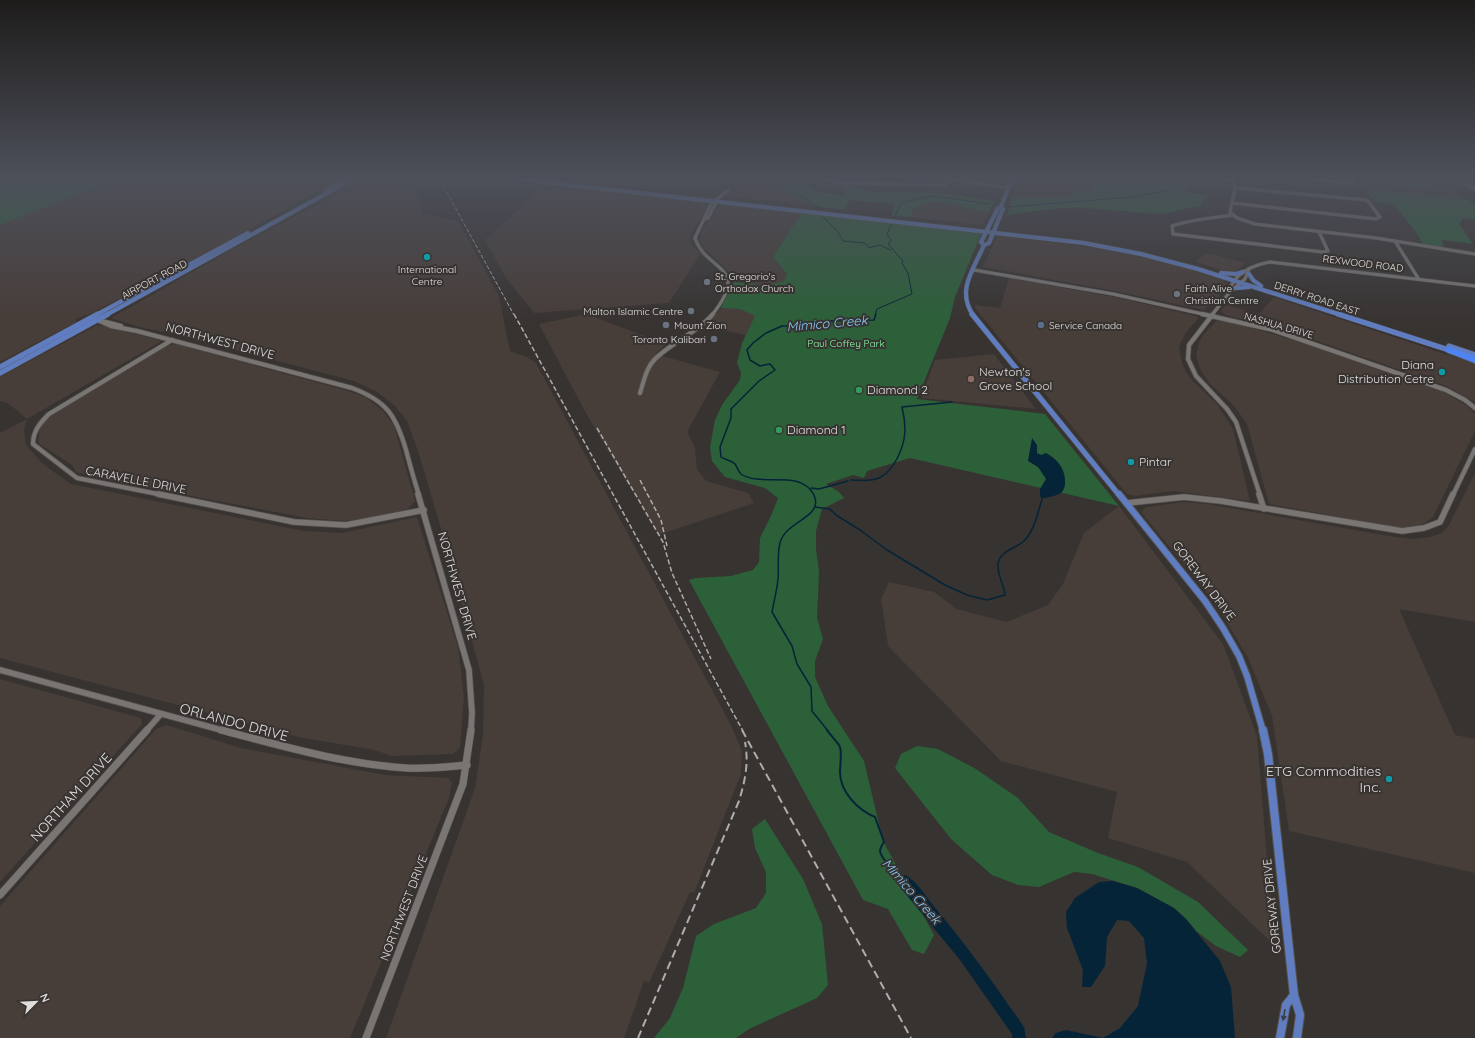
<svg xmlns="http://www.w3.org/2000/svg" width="1475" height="1038" viewBox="0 0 1475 1038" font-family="Quicksand,sans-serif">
  <rect width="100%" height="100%" fill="#373331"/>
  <!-- built -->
  <g fill="#473d39">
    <polygon points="0,176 340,176 315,193 243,233 94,312 79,318 76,319 76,322 0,362"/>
    <polygon points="363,176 402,176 400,180 419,198 422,214 458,221 499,296 510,351 527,357 536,363 732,727 742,751 741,774 694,893 690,892 649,983 644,981 624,1038 386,1038 475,788 483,735 484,685 442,532 418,451 407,421 395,406 377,392 354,381 173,334 139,327 111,318 249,240 325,201"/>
    <polygon points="586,176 675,176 679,178 669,191 579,181"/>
    <polygon points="732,176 780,185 787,194 793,195 813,206 723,196 727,193 737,190 735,188 728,186 725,181"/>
    <polygon points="1020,176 1058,176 1058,179 1092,184 1091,193 1073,191 1070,197 1012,197"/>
    <polygon points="1373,176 1432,176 1467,199 1384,191"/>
    <polygon points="543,187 591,189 706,203 709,205 690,235 690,239 692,245 701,253 669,303 534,313 506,278 485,240"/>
    <polygon points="931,202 950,203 988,213 983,224 979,225 911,217 913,209"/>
    <polygon points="724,204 802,212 773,257 787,274 785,281 768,286 734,282 726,269 706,250 699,241 702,230 720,205"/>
    <polygon points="1002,236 1104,249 1152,259 1223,279 1227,285 1218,297 1204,310 1110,290 983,267 997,237"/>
    <polygon points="1204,254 1211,254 1245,263 1236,271 1230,273 1196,262"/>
    <polygon points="1009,278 1119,298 1196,316 1199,318 1186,332 1179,347 1182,363 1186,372 1195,383 1217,404 1233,429 1250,501 1173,491 1136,496 1127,494 975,308 975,305 1000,308"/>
    <polygon points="1274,297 1475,364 1475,402 1446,386 1294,333 1226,315 1221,311 1226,305 1259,314"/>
    <polygon points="721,308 740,309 756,316 746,335 705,327"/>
    <polygon points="586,314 666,344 655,354 720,372 687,432 695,447 697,469 706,481 748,493 754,503 658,535 583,408 539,324"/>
    <polygon points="1223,320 1298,341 1442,391 1467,406 1475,414 1475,431 1433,517 1425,523 1414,527 1399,528 1269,504 1247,424 1234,406 1209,383 1200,369 1196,355 1199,342 1203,335 1216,321"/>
    <polygon points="97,325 106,326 162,341 27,419 24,430 26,445 43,464 71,484 304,531 342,533 417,517 458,647 464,696 460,747 453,754 392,756 374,750 298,737 0,658 0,433 27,419 8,403 0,401 0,377"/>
    <polygon points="175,344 345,390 365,397 382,410 394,425 415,501 408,509 380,516 345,521 307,518 102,479 76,472 72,465 38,443 40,427 54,413 167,345"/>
    <polygon points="994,354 1036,409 921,398 935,360"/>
    <polygon points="1475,473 1475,622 1399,609 1455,735 1475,739 1475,873 1289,831 1272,716 1248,658 1217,605 1141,512 1146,507 1184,502 1208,504 1395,537 1413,539 1430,537 1442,533 1449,525"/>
    <polygon points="1119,506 1223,644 1257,736 1274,945 1187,862 1108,838 1117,792 1001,761 888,646 881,599 889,582 934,592 957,609 1006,622 1048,605 1063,584 1084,533"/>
    <polygon points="0,679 141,718 142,724 0,882"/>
    <polygon points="167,725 241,748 385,775 448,778 452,783 449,798 350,1038 0,1038 0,906 156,729"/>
  </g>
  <!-- green -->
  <g fill="#2c6039">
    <polygon points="0,176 123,176 0,225"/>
    <polygon points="736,176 787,176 818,192 845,195 843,185 851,185 867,192 940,193 995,201 988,213 950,203 931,202 913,209 911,217 892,216 895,204 849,200 845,210 813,206 793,195 787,194 780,185"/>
    <polygon points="1133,176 1177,176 1198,180 1182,192 1209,195 1200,206 1160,214 1073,207 1018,213 1007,216 1012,197 1070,197 1073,191 1091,193 1092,184 1111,185"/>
    <polygon points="1389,178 1427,181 1435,189 1396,186"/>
    <polygon points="1384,191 1467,199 1475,206 1475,219 1463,218 1459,224 1473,244 1442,240 1443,247 1423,244 1416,232 1394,204 1376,202 1365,192"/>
    <polygon points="802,212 981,234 955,297 950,318 917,399 1045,414 1119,506 910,458 867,471 864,478 853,475 826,484 839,492 844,498 822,509 816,531 816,549 819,572 817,618 823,639 815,661 815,677 828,706 864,761 883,841 934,935 924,954 912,950 888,909 863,900 689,580 696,578 731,576 753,570 759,562 760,538 771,516 778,498 765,488 725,477 712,461 710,447 715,420 722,405 740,380 741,373 737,363 742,343 755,316 740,309 721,308 734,282 768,286 784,281 787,274 773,257"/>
    <polygon points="917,746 938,749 976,769 1018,798 1049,832 1098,853 1138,867 1198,902 1248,950 1240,957 1216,946 1196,931 1186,919 1174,908 1137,888 1092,874 1074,872 1039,887 1018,885 992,875 951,839 895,768 901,754"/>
    <polygon points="765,819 803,879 822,924 828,985 817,998 749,1029 736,1038 654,1038 670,1018 683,988 696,936 714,924 756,908 766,893 766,872 755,848 752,829"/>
  </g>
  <!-- water -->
  <g fill="#052438">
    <path d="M1032,438l5,7v8l4,2 5,-2c12,6 20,17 19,31 0,3 -2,7 -4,9 -5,3 -14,4 -19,6l-2,-3v-7l6,-10 -8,-12 -10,-6z"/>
    <polygon points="1113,881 1137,888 1174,908 1186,919 1220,961 1231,987 1235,1038 1052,1038 1056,1033 1066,1030 1103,1038 1120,1028 1138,1006 1147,963 1144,938 1129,921 1117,920 1107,937 1105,966 1091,987 1082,987 1083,970 1067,928 1066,912 1075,898 1099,882"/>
  </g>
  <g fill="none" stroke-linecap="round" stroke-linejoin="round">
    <!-- stream-far2 -->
    <g stroke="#052438" stroke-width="1">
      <polyline points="745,176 756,180 767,176"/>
      <polyline points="771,176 819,208 824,218 838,232 843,241 865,243 869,248 880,245 891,250"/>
      <polyline points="1009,207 1132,197 1166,191 1177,187 1184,181 1184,177"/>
      <polyline points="875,315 877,309 912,294 908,273 902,263 903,261 888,244 891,240 887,234 901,203 933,196 990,204"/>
    </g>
    <!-- stream-far1 -->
    <g stroke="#052438" stroke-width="1.5">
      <path d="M851,480c9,0 19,2 28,-2 15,-7 25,-30 26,-47 0,-8 -1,-16 -3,-24l50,-5"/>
      <polyline points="811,488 819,489 848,481"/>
      <path d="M815,507l15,2 6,6 24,15 27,20 58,35 22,10 20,5 18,-5c-1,-10 -8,-21 -7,-31 2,-13 16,-15 25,-22 11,-10 15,-29 19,-43"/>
      <path d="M828,731l-16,-20 -1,-24 -14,-23 -5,-18 -20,-34c2,-11 5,-22 6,-33 1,-12 -1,-24 2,-36 6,-23 44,-25 34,-48 -4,-8 -10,-12 -19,-14 -15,-3 -41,2 -54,-7 -3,-3 -4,-7 -6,-10 -4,-4 -10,-4 -14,-7l-1,-10 11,-29v-9l28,-28 16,-11 -5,-6 -10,2 -10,-6 -3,-10 6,-7 13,-10 16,-7h35l14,-5 43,-1 2,-6"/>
    </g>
    <!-- stream -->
    <path stroke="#052438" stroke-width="2" d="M827,730c3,5 11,12 13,17 2,7 0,18 0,25 0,20 18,38 35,45l9,25c-2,3 -4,6 -4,9 1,9 19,25 25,31"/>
    <!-- river -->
    <path fill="#052438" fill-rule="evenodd" d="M905,875c11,5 20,20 27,29 33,39 63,81 92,123l2,11h-14v-4l-52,-74 -60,-73 -2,-5 2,-5z"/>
    <defs>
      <g id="minor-far3">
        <polyline points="817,176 841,183 942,185 947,184 951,176"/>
        <polyline points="1196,176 1234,180"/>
        <polyline points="1233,176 1235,188 1230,212 1237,218 1255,224 1376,238 1475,254"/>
        <polyline points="1277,176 1351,183 1354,181 1351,176"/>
        <polyline points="1454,176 1475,189"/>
        <polyline points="950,179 1008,188"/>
        <polyline points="1232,203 1376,219 1380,217 1367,200 1235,188"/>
        <path d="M1233,215c-21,3 -41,4 -61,11l1,8 150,18 5,-1 -9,-19"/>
        <polyline points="705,219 708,218 716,203 715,202"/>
        <polyline points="1395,241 1418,278"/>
        <polyline points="974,270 1113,294 1207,315"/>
        <path d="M1229,293c3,-19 24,-28 41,-31l205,24"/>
        <path d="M712,315c40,-50 -6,-43 -17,-77l16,-34 17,-14"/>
        <polyline points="1212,315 1229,293 1245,279 1249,269"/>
      </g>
      <g id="minor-far2">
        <polyline points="1202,314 1273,330 1446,390 1465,400 1475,408"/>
        <polyline points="1213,314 1189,345 1188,359 1196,376 1227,409 1236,422 1260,495"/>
        <path d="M97,320l14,6 26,5 215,57c35,13 44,28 54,62 4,15 8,30 13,45"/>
        <polyline points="98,320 121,326"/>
        <path d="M640,393c4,-12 6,-25 15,-34 17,-17 42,-26 58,-45"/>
        <path d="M163,495l-86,-17 -44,-34c0,-13 7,-21 16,-30l123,-74"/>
        <polyline points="1453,495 1475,449"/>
      </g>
      <g id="minor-far1">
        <polyline points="158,494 294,522 346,525 424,510"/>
        <polyline points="418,494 469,670 472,713 471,731"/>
        <polyline points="1259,494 1264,509"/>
        <polyline points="1127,503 1184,497 1221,501 1402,531 1424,528 1440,522 1453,494"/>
        <polyline points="0,670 225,731"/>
        <polyline points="146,731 161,714"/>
      </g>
      <g id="minor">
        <path d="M221,730c61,16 122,34 185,38 20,1 41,-1 61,-3"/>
        <polyline points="0,895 147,730"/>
        <polyline points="366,1038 463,784 471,730"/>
      </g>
      <g id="major-far3">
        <polyline points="509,176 542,182 1084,243 1141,254 1198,269 1341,315"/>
        <polyline points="326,190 349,176"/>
        <polyline points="984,245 981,242 998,208 1001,207"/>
        <polyline points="1221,273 1236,274 1243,272"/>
        <polyline points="1249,274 1253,280 1261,286"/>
        <polyline points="1236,288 1249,287"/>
        <polyline points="96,315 248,233"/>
        <polyline points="106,315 358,176"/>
        <path d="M973,315c-17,-25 1,-46 11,-70l5,-2 14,-34 -2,-2 12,-31"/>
      </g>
      <g id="major-far2">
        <polyline points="972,314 1119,495"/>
        <polyline points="1338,314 1452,351"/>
        <polyline points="1449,346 1475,355"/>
        <polyline points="0,367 98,314"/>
        <polyline points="0,373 108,314"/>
      </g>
      <polyline id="major-far1" points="1119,494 1205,601 1223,628 1239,656 1247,676 1263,731"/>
      <g id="major">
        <polyline points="1263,730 1268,754 1294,995 1300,1015 1297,1038"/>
        <polyline points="1280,1038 1286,1005 1294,995"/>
      </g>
      <polyline id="highway" points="1449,350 1475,360"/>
    </defs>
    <!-- minor-far3 casing -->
    <use href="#minor-far3" stroke="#545250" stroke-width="4"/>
    <!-- minor-far2 casing -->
    <use href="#minor-far2" stroke="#545250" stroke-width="5.5"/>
    <!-- minor-far1 casing -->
    <use href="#minor-far1" stroke="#545250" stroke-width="7"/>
    <!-- minor casing -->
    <use href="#minor" stroke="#545250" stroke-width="8"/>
    <!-- major-far3 casing -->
    <use href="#major-far3" stroke="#545250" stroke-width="5"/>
    <!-- major-far2 casing -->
    <use href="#major-far2" stroke="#545250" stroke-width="6"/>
    <!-- major-far1 casing -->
    <use href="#major-far1" stroke="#545250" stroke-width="8"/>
    <!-- major casing -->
    <use href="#major" stroke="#545250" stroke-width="10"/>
    <!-- highway casing -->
    <use href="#highway" stroke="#545250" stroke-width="8"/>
    <!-- minor-far3 -->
    <use href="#minor-far3" stroke="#797573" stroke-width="3"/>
    <!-- minor-far2 -->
    <use href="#minor-far2" stroke="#797573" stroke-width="4"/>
    <!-- minor-far1 -->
    <use href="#minor-far1" stroke="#797573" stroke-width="5.5"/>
    <!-- minor -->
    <use href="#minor" stroke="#797573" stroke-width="7"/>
    <!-- major-far3 -->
    <use href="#major-far3" stroke="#5f7dc0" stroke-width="4"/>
    <!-- major-far2 -->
    <use href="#major-far2" stroke="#5f7dc0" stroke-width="5"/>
    <!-- major-far1 -->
    <use href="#major-far1" stroke="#5f7dc0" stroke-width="6"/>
    <!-- major -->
    <use href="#major" stroke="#5f7dc0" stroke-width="8"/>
    <!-- highway -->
    <use href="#highway" stroke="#4e83f3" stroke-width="6"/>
    <!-- rail-far2 -->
    <polyline stroke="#afacab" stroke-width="1" stroke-dasharray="4 2" stroke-linecap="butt" points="438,176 514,315"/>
    <!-- rail-far1 -->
    <g stroke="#afacab" stroke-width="1.5" stroke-dasharray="5 2.5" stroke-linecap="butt">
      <polyline points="514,314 743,731"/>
      <polyline points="597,428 663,542 672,573 711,659"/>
      <polyline points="640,480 661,520 667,546"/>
    </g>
    <!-- rail -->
    <g stroke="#afacab" stroke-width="2" stroke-dasharray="8 4.5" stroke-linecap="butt">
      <polyline points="742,730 911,1038"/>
      <path d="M638,1038l101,-237c6,-20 10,-38 6,-59"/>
    </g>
  </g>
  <!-- one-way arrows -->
  <defs><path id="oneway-solid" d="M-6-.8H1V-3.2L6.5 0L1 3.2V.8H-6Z"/></defs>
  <use fill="#3d3e46" href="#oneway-solid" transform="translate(1284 1015) rotate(100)"/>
  <!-- sky -->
  <linearGradient id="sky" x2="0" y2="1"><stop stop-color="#1e1c1b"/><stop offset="0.55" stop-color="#4d505a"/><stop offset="1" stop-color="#4d505a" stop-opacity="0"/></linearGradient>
  <rect width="1475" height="322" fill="url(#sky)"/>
  <!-- markers -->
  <g fill="#0f9aa8" stroke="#373331" stroke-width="1.5">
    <circle cx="427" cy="257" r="4"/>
    <circle cx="1442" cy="372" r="4"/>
    <circle cx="1131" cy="462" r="4"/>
    <circle cx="1389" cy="779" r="4"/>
  </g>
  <g fill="#6b7280" stroke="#373331" stroke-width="1.5">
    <circle cx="707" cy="282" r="4"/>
    <circle cx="1177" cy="294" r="4"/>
    <circle cx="691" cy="311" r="4"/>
    <circle cx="666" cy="325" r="4"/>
    <circle cx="714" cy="339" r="4"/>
  </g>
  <circle fill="#5c6f8a" stroke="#373331" stroke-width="1.5" cx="1041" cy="325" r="4"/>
  <circle fill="#8d6e63" stroke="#373331" stroke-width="1.5" cx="971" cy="379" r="4"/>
  <g fill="#2e9e5b" stroke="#373331" stroke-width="1.5">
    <circle cx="859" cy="390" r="4"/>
    <circle cx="779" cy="430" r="4"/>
  </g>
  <g text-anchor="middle" stroke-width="4" stroke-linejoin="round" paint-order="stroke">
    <!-- far-street labels -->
    <g font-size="10" fill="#e0dedd" stroke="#373331">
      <text transform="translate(1363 263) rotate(7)" y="4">REXWOOD ROAD</text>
      <text transform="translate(154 279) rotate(-28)" y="4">AIRPORT ROAD</text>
      <text transform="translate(1317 298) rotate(18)" y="4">DERRY ROAD EAST</text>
      <text transform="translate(1279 325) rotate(16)" y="4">NASHUA DRIVE</text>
    </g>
    <!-- far-poi labels -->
    <g font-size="10" fill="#e0dedd" stroke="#373331" text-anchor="start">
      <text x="427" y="273" text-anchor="middle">International<tspan x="427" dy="12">Centre</tspan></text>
      <text x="715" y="280">St. Gregorio's<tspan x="715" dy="12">Orthodox Church</tspan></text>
      <text x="1185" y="292">Faith Alive<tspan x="1185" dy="12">Christian Centre</tspan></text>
      <text x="683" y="315" text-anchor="end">Malton Islamic Centre</text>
      <text x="674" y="329">Mount Zion</text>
      <text x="1049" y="329">Service Canada</text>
      <text x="706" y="343" text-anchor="end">Toronto Kalibari</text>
    </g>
    <!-- far-park labels -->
    <g font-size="10" fill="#87faa2" stroke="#373331">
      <text x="846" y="347">Paul Coffey Park</text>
    </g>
    <!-- street labels -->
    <g font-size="12" fill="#e0dedd" stroke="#373331">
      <text transform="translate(220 341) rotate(15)" y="4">NORTHWEST DRIVE</text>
      <text transform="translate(136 480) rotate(11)" y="4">CARAVELLE DRIVE</text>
      <text transform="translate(1204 581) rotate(53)" y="4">GOREWAY DRIVE</text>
      <text transform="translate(457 586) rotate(74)" y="4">NORTHWEST DRIVE</text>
      <text transform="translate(1272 906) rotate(-96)" y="4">GOREWAY DRIVE</text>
      <text transform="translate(404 908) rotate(-69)" y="4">NORTHWEST DRIVE</text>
    </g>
    <!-- poi labels -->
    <g font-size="12" fill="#e0dedd" stroke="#373331" text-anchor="start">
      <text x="1434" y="369" text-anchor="end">Diana<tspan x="1434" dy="14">Distribution Cetre</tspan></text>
      <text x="979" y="376">Newton's<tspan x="979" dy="14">Grove School</tspan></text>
      <text x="867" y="394">Diamond 2</text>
      <text x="787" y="434">Diamond 1</text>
      <text x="1139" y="466">Pintar</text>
    </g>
    <!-- water labels -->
    <g font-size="13" font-style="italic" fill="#88cbfb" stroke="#373331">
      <text transform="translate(827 323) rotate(-5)" y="5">Mimico Creek</text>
      <text transform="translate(912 891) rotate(49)" y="5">Mimico Creek</text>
    </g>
    <!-- near-street labels -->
    <g font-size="14" fill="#e0dedd" stroke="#373331">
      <text transform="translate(234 722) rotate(15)" y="5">ORLANDO DRIVE</text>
      <text transform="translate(71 797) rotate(-48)" y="5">NORTHAM DRIVE</text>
    </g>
    <!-- near-poi labels -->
    <g font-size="14" fill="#e0dedd" stroke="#373331" text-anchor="end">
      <text x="1381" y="776">ETG Commodities<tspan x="1381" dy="16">Inc.</tspan></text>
    </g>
  </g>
  <!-- north arrow -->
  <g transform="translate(36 1002) rotate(66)" stroke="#373331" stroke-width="3" paint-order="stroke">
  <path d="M0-3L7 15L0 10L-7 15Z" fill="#e0dedd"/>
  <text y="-6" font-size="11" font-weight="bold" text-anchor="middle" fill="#e0dedd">N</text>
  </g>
</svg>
